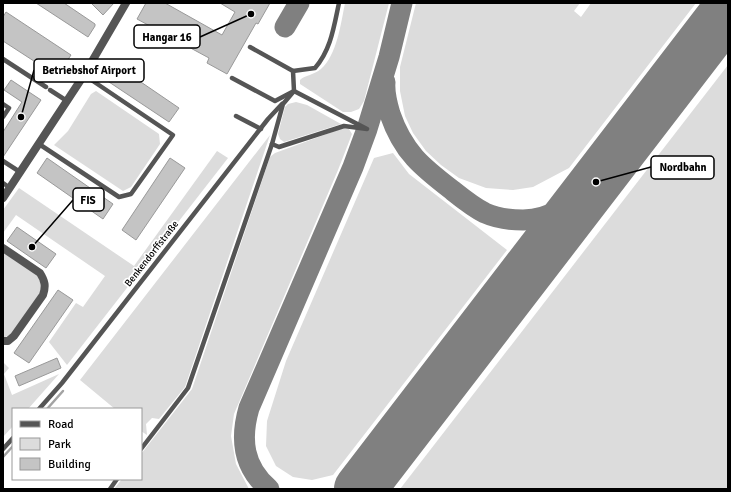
<svg xmlns="http://www.w3.org/2000/svg" width="731" height="492" viewBox="0 0 731 492" font-family="Signika,sans-serif">
  <rect width="100%" height="100%" fill="#fff"/>
  <!-- green -->
  <g fill="#dcdcdc">
    <path d="M345,3h44l-25,98 -5,8 -8,3h-8l-43,-28v-4c5,-5 14,-5 21,-11 16,-14 20,-46 24,-66z"/>
    <polygon points="416,3 580,3 574,11 581,17 591,3 696,3 569,168 533,187 513,190 486,188 459,178 441,165 426,151 413,133 405,116 400,91 400,67"/>
    <polygon points="728,65 728,489 400,489"/>
    <polygon points="96,91 159,134 160,144 131,187 123,191 54,145 68,131 91,94"/>
    <polygon points="296,102 307,105 341,124 284,142 280,139 278,134 285,107 288,104"/>
    <polygon points="343,128 349,129 352,134 338,170 234,414 231,436 236,464 249,489 114,489 122,479 141,479 141,454 192,389 270,157 275,153"/>
    <polygon points="270,135 185,387 159,419 152,418 146,424 147,435 141,431 141,409 115,409 80,380"/>
    <polygon points="217,151 228,158 67,365 49,342 76,303 83,307 105,276 16,215 3,233 3,210 19,188 134,266"/>
    <polygon points="393,153 409,174 507,250 333,475 312,480 293,477 276,466 266,446 267,421 286,361 374,158"/>
    <polygon points="3,252 38,276 41,284 40,293 12,334 3,338"/>
    <polygon points="3,362 9,368 4,374 12,395 59,374 28,409 13,409 13,426 3,437"/>
  </g>
  <g fill="none" stroke-linecap="round" stroke-linejoin="round">
    <!-- stream -->
    <g stroke="#a3a3a3" stroke-width="2.5">
      <polyline points="47,409 63,391"/>
      <polyline points="3,457 13,446"/>
    </g>
    <!-- taxiway -->
    <g stroke="#808080" stroke-width="21">
      <polyline points="285,27 299,3"/>
      <path d="M385,82c-1,11 2,22 5,32 13,38 32,53 62,76 10,8 21,17 33,23 11,5 26,7 38,7 30,0 52,-19 73,-38"/>
      <path d="M269,489c-26,-22 -29,-50 -20,-81l104,-241 14,-38 22,-72 13,-54"/>
    </g>
    <!-- runway -->
    <polyline stroke="#808080" stroke-width="52" points="360,489 728,10"/>
  </g>
  <!-- building -->
  <g fill="#c4c4c4" stroke="#999">
    <polygon points="36,3 64,3 95,24 95,26 88,37"/>
    <polygon points="91,3 114,3 103,15"/>
    <polygon points="146,3 165,3 222,35 235,12 220,3 270,3 258,24 256,23 227,74 207,63 209,58 137,19"/>
    <polygon points="6,12 71,55 57,76 3,41 3,17"/>
    <polygon points="113,63 179,108 169,122 103,78"/>
    <polygon points="11,80 41,100 3,157 3,132 22,102 4,90"/>
    <polygon points="47,158 113,204 103,219 37,173"/>
    <polygon points="170,158 185,168 136,240 122,230"/>
    <polygon points="17,227 56,254 46,268 7,241"/>
    <polygon points="58,290 73,300 29,363 14,353"/>
    <polygon points="57,358 61,368 19,386 15,376"/>
  </g>
  <g fill="none" stroke-linecap="round" stroke-linejoin="round">
    <!-- service -->
    <g stroke="#555" stroke-width="4.5">
      <polyline points="250,47 293,71"/>
      <polyline points="3,59 46,87"/>
      <polyline points="232,78 275,101 294,91 367,129 344,126 279,147 272,144"/>
      <polyline points="50,90 67,101"/>
      <polyline points="3,104 9,108 3,117"/>
      <polyline points="236,116 261,129"/>
      <polyline points="39,144 119,197 131,194 173,135 84,75"/>
      <polyline points="3,161 20,172"/>
      <polyline points="3,183 10,188"/>
      <polyline points="39,409 62,383 268,119 282,104"/>
      <polyline points="3,449 13,438"/>
      <path d="M141,449l47,-61 84,-244 11,-40 11,-13 -1,-20 22,-3c16,-18 19,-42 24,-65"/>
      <polyline points="110,489 117,479"/>
    </g>
    <!-- minor -->
    <g stroke="#555" stroke-width="8">
      <polyline points="3,198 84,75 126,3"/>
      <path d="M3,248l37,25c5,8 6,13 3,22l-29,41 -6,5h-5"/>
    </g>
  </g>
  <g text-anchor="middle" stroke-width="3.5" stroke-linejoin="round" paint-order="stroke">
    <!-- street labels -->
    <g font-size="10" fill="#000" stroke="#fff">
      <text transform="translate(151 253) rotate(-52)" y="4">Benkendorffstraße</text>
    </g>
  </g>
  <!-- callouts -->
  <path fill="none" stroke="#000" stroke-width="1.5" d="M251 14L200 37M21 117L34 70M596 182L651 167M32 247L73 200"/>
  <g fill="#000" stroke="#fff" stroke-width="1.5">
    <circle cx="251" cy="14" r="4"/>
    <circle cx="21" cy="117" r="4"/>
    <circle cx="596" cy="182" r="4"/>
    <circle cx="32" cy="247" r="4"/>
  </g>
  <g fill="#fff" stroke="#000" stroke-width="1.5">
    <rect x="134" y="25" width="66" height="23" rx="4"/>
    <rect x="34" y="59" width="110" height="23" rx="4"/>
    <rect x="651" y="156" width="63" height="23" rx="4"/>
    <rect x="73" y="188" width="31" height="23" rx="4"/>
  </g>
  <g font-size="11" text-anchor="middle" font-weight="bold" fill="#000">
    <text x="167" y="41">Hangar 16</text>
    <text x="89" y="74">Betriebshof Airport</text>
    <text x="683" y="171">Nordbahn</text>
    <text x="88" y="204">FIS</text>
  </g>
  <!-- border -->
  <rect width="731" height="492" fill="none" stroke="#000000" stroke-width="8"/>
  <!-- legend -->
  <rect x="12" y="408" width="130" height="72" fill="#ffffff" stroke="#999999"/>
  <rect x="20" y="421" width="20" height="6" fill="#555555" stroke="#999999"/>
  <text x="48" y="428" font-size="12" fill="#000000">Road</text>
  <rect x="20" y="438" width="20" height="12" fill="#dcdcdc" stroke="#999999"/>
  <text x="48" y="448" font-size="12" fill="#000000">Park</text>
  <rect x="20" y="458" width="20" height="12" fill="#c4c4c4" stroke="#999999"/>
  <text x="48" y="468" font-size="12" fill="#000000">Building</text>
</svg>
